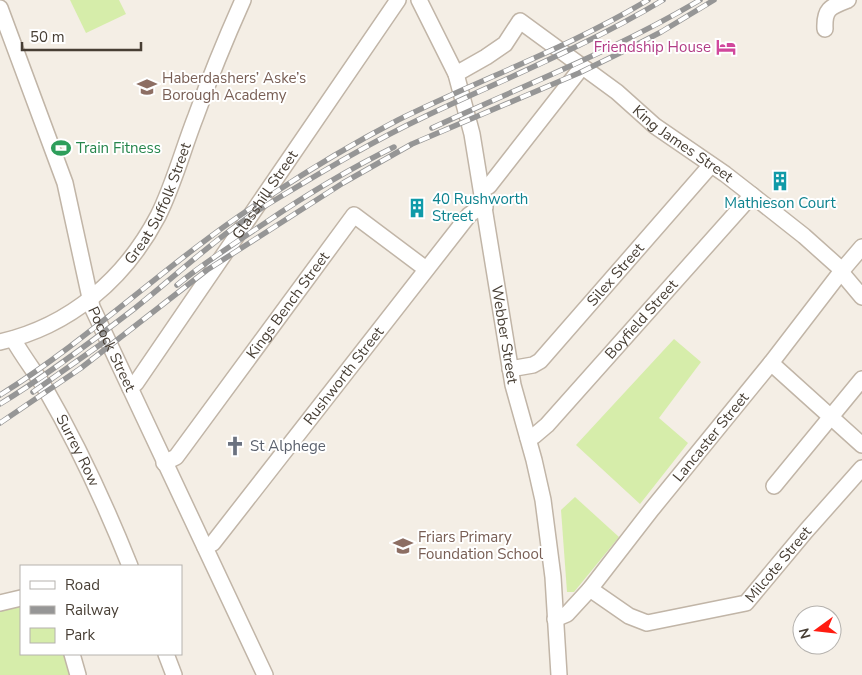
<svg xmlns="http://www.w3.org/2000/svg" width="862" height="675" viewBox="0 0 862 675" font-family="'Nunito Sans',sans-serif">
  <rect width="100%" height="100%" fill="#f4eee5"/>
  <!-- green -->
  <g fill="#d6edaa">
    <polygon points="70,0 119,0 126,14 86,33"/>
    <polygon points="674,339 701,362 659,418 688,443 640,504 576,445"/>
    <polygon points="575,497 619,537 574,592 567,592 561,510"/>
    <polygon points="21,603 21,654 66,654 71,675 0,675 0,608"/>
  </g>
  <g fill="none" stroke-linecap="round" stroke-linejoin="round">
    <defs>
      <g id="street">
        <path id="s1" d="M419,0l37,74 16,60 41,251 21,75 9,40 10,77 6,98"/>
        <path id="s2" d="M0,8l65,175 27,124 173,368"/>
        <path d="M825,29c-1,-20 5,-22 23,-29"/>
        <path id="s3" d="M456,74l30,-17 19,-13 15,-23 97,71 38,34 70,48 27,21 52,41 38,34"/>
        <polyline points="482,190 489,186 582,67"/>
        <polyline points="841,272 862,297"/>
        <path id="s4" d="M13,339c10,18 23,34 33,51 33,57 60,116 84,176"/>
        <path id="s5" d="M0,342c70,-16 125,-63 158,-126 16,-32 25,-67 38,-100 14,-39 30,-78 47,-116"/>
        <polyline points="771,363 862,445"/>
        <path id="s6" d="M510,369l23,-4 7,-4 171,-196"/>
        <path id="s7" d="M130,388l6,-5 262,-383"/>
        <path id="s8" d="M528,438l6,-2 13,-11 205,-230"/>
        <path id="s9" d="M164,463l12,-6 178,-242 72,54"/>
        <polyline points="774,486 862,379"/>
        <path id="s10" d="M205,547l8,-4 256,-328 7,-5 9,-3"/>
        <path id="s11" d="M590,589l39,27 18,7 99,-20 60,-72 56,-63"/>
        <polyline points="0,603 21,598"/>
        <path id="s12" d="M555,619l12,-5 23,-25 62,-80 119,-146 73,-95 18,-21"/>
        <polyline points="72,654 78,675"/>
        <polyline points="166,654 174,675"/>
      </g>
    </defs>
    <!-- street casing -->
    <use href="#street" stroke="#c1b5a7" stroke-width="18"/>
    <!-- street -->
    <use href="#street" stroke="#fff" stroke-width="15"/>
    <defs>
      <g id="rail">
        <path d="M432,128c90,-42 182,-77 268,-128"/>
        <path d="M271,195c41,-27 83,-52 127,-75 83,-41 170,-72 250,-120"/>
        <path d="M177,285c28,-23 58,-42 88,-62 41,-28 84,-54 129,-76"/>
        <polyline points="33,392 104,342"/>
        <path d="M0,395c90,-56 166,-131 254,-189"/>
        <path d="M0,404c46,-28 91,-62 134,-95 45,-36 87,-76 136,-106 50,-30 101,-61 154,-86 80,-38 163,-71 239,-117"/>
        <polyline points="0,423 81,368 207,270 343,183 412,144 579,73 628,49 661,32 714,0"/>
      </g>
    </defs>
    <!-- rail casing -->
    <use href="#rail" stroke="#969696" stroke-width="5.5"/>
    <!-- rail -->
    <use href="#rail" stroke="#fff" stroke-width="4" stroke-dasharray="11" stroke-linecap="butt"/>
  </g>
  <!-- icons -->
  <defs>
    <symbol id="hotel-bare" viewBox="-9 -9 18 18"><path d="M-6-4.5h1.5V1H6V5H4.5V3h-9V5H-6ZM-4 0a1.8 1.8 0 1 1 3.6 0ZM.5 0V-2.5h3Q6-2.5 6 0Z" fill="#d1479c" stroke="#fff" stroke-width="2.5" paint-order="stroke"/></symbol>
    <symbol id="school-bare" viewBox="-9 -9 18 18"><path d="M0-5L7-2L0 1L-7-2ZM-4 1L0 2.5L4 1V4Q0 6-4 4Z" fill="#8d6e63" stroke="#fff" stroke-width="2.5" paint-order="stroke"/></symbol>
    <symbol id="stadium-bare" viewBox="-9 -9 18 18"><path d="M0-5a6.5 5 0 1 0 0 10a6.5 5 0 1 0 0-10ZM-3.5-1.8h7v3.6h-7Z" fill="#2e9e5b" stroke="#fff" stroke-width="2.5" paint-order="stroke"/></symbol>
    <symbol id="building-bare" viewBox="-9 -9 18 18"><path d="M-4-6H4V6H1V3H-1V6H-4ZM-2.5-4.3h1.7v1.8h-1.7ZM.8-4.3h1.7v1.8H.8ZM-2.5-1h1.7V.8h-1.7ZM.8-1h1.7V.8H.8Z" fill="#0f9aa8" stroke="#fff" stroke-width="2.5" paint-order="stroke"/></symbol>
    <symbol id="church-bare" viewBox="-9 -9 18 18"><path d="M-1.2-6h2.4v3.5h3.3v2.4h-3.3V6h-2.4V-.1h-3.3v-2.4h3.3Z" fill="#6b7280" stroke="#fff" stroke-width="2.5" paint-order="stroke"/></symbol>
  </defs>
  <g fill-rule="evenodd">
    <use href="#hotel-bare" x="712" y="33" width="28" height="28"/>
    <use href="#school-bare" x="133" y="73" width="28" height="28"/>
    <use href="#stadium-bare" x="47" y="134" width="28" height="28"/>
    <use href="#building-bare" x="766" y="167" width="28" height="28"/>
    <use href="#building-bare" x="403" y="194" width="28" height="28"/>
    <use href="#church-bare" x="221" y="432" width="28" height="28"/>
    <use href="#school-bare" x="389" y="532" width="28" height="28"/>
  </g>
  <g text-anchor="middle" stroke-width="4" stroke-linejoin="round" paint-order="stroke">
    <!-- hotel labels -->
    <g font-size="15" fill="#b23c85" stroke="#fff" text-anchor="end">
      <text x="711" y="52">Friendship House</text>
    </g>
    <!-- education labels -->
    <g font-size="15" fill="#785e54" stroke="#fff" text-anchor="start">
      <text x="162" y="83">Haberdashers’ Aske’s<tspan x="162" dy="17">Borough Academy</tspan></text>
      <text x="418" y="542">Friars Primary<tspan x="418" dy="17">Foundation School</tspan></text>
    </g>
    <!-- street labels -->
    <g font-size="15" fill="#473e34" stroke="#fff">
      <text dy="5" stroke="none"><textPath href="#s3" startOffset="289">King James Street</textPath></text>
      <text dy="5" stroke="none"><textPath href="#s7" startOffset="236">Glasshill Street</textPath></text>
      <text dy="5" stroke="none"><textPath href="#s5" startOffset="220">Great Suffolk Street</textPath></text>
      <text dy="5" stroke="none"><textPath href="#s6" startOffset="146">Silex Street</textPath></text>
      <text dy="5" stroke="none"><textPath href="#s9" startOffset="202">Kings Bench Street</textPath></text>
      <text dy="5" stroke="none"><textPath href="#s8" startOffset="165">Boyfield Street</textPath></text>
      <text dy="5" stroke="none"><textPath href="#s1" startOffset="348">Webber Street</textPath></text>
      <text dy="5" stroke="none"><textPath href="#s2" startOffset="360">Pocock Street</textPath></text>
      <text dy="5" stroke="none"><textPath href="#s10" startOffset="221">Rushworth Street</textPath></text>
      <text dy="5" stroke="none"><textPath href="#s12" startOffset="241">Lancaster Street</textPath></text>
      <text dy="5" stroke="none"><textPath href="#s4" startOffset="129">Surrey Row</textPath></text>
      <text dy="5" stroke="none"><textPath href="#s11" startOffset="218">Milcote Street</textPath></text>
    </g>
    <!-- leisure labels -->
    <g font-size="15" fill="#27864d" stroke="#fff" text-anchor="start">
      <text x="76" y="153">Train Fitness</text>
    </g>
    <!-- culture labels -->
    <g font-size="15" fill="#0d838f" stroke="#fff" text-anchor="start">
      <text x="432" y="204">40 Rushworth<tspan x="432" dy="17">Street</tspan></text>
      <text x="780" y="208" text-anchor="middle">Mathieson Court</text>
    </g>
    <!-- worship labels -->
    <g font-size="15" fill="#5b616d" stroke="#fff" text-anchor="start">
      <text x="250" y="451">St Alphege</text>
    </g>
  </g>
  <!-- legend -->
  <rect x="20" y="565" width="162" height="90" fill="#ffffff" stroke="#b5b2ae"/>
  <rect x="30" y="581" width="25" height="8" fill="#ffffff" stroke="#b5b2ae"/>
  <text x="65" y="590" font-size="15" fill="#473e34">Road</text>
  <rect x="30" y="606" width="25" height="8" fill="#969696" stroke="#b5b2ae"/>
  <text x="65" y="615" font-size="15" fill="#473e34">Railway</text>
  <rect x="30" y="628" width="25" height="15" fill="#d6edaa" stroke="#b5b2ae"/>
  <text x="65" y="640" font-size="15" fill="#473e34">Park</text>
  <!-- north arrow -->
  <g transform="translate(817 630) rotate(255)"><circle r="24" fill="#ffffff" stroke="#b5b2ae"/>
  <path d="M0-4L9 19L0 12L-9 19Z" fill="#ff1c11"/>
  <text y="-8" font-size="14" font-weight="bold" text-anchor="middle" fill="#473e34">N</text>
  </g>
  <!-- scale -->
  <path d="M22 42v8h119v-8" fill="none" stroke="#473e34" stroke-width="2.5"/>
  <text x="30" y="42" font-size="15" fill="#473e34" stroke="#ffffff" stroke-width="4" paint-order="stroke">50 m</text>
</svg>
